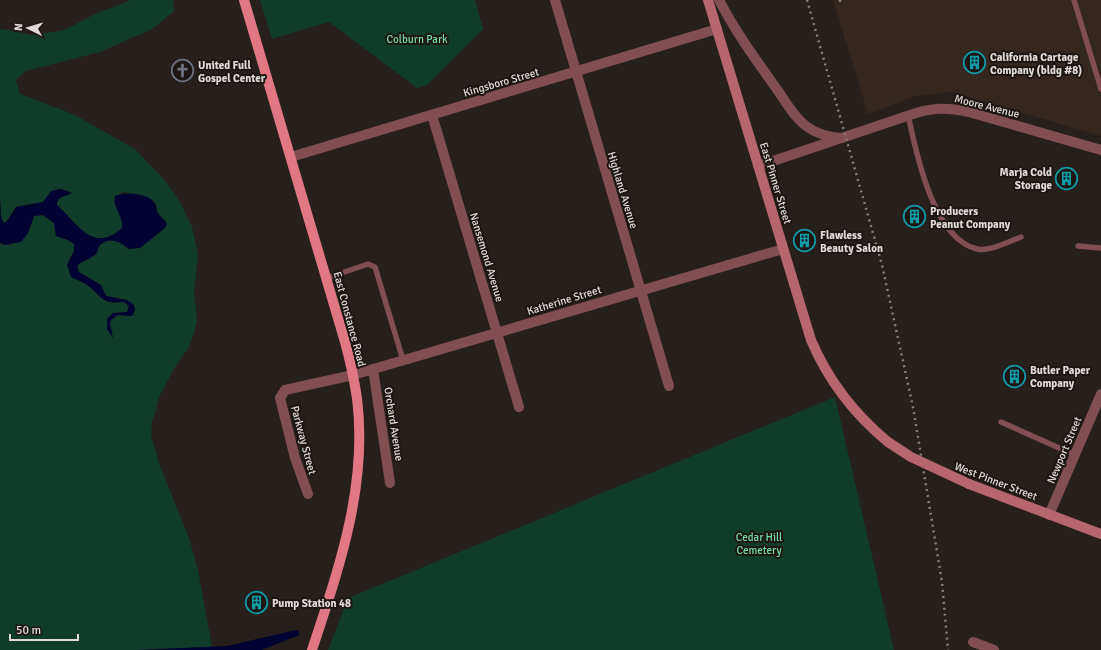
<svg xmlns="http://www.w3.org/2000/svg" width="1101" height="650" viewBox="0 0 1101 650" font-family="Signika,sans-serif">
  <rect width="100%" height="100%" fill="#271f1b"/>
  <!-- built -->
  <polygon fill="#342720" points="833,0 1101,0 1101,136 952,92 915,96 868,114"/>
  <!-- green -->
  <g fill="#103d29">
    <path d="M131,0h42l1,11 -22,18 -52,23 -74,19 -10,9 4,14 53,20 62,35 29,30 16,23 12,25 6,28 -4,37 3,28 -3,13 -5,14 -16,23 -13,25 -8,27 -1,14 8,27 31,78 8,29 14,77 -76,3h-136v-407c9,5 23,-2 28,-11 3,-4 4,-11 6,-16l9,-1 11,8 2,13 12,4 6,4v7l-5,8 2,18c6,3 15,6 20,11 12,12 14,16 33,14l5,4 -2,6 -14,1 -6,6 6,13 -3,-8 1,-4 7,-5 14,1 3,-6 -8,-10 -21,-4 -5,-11 -22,-13 -2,-6c5,-5 15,-8 19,-12 2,-3 2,-7 4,-9 11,-9 20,-3 29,4l37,-27 -9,-10 -1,-8 -4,-4 -11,-5 -19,-3 -8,9 9,21 -1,6c-30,27 -45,-6 -65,-23v-3l3,-4 12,-5c-21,-10 -16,0 -29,9l-27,5 -9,14 -4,2 -2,-5 -1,-19v-170l33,6 32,-5 26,-14z"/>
    <polygon points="260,0 475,0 483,29 427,85 417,88 329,22 272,39"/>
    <polygon points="835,397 894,650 328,650 348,598"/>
  </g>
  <!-- water -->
  <g fill="#000332">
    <path d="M61,189l11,4 -12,5 -3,4v3c20,17 35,50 65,23 2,-12 -10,-21 -7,-32 10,-5 35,-3 40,8 2,3 1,6 3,9 3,5 8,7 9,12l-3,4 -24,19 -11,1c-9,-7 -18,-13 -29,-4 -2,2 -2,6 -4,9 -4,4 -14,7 -19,12l2,6 22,13 5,11 21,4 7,5 1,5 -3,6 -14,-1 -7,5 -1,4 3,14 -6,-9v-10l6,-6 14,-1 2,-6 -5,-4c-20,2 -20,-2 -33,-14 -5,-5 -14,-8 -20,-11l-4,-12 7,-14v-7l-6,-4 -12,-4 -2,-13 -11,-8 -9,1 -6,17 -7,9 -17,3 -4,-2v-44l1,18 3,6 3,-2 9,-14 27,-5 8,-11z"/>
    <polygon points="296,630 299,631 299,635 262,650 136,650 227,646"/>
  </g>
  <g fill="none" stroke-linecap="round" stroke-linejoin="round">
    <!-- service -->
    <g stroke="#814e53" stroke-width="5.5">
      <polyline points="1074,0 1101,89"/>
      <path d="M908,115c8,37 25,124 69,134 13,3 32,-8 44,-12"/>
      <polyline points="1078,246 1101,248"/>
      <polyline points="327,278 368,264 375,267 403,360"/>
      <polyline points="1001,422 1075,455"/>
    </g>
    <!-- minor -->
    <g stroke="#814e53" stroke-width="10">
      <polyline points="555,0 669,386"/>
      <polyline points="432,115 519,407"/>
      <polyline points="291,157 717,29"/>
      <polyline points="373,369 390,483"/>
      <polyline points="308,494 295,458 280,398 285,390 353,375 783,249"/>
      <polyline points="1049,515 1101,394"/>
      <polyline points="973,642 994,650"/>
    </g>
    <!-- tertiary -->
    <g stroke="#814e53" stroke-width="10">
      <path d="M719,0c16,31 37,60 57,88 10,14 19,31 33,40 10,7 21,9 33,10"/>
      <path d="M758,166l158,-53c19,-6 34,-5 53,-1l132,38"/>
    </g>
    <!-- secondary -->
    <g stroke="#b7656e" stroke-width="10">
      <path d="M708,0l103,340c17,40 43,74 77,102"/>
      <polyline points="969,484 1101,534"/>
    </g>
    <!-- primary -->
    <path stroke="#e07783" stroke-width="10" d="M244,0l101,342c5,18 9,37 12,56 11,88 -18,170 -45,252"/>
    <!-- rail -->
    <g stroke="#86807c" stroke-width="2.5" stroke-dasharray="2 4" stroke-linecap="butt">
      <polyline points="807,0 882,265 913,407 942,582 948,650"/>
      <polyline points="840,0 840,2"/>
    </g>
    <!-- secondary-bridge -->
    <polyline stroke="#b7656e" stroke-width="10" points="888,442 911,457 969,484"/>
  </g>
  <!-- icons -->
  <defs>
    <symbol id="building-ring" viewBox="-11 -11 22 22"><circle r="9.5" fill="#1d1612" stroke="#0f9aa8" stroke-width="1.5"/><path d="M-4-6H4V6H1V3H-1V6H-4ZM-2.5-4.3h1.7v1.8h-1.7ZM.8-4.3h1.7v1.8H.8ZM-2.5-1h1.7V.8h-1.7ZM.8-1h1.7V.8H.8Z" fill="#0f9aa8"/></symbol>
    <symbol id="church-ring" viewBox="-11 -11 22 22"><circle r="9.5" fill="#1d1612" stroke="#6b7280" stroke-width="1.5"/><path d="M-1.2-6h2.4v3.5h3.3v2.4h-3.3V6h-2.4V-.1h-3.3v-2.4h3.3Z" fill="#6b7280"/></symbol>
  </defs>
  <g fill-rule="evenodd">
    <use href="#building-ring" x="962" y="50" width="25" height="25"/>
    <use href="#church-ring" x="170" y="58" width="25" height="25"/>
    <use href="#building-ring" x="1054" y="166" width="25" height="25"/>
    <use href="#building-ring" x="902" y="204" width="25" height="25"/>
    <use href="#building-ring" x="792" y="228" width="25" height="25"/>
    <use href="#building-ring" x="1002" y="364" width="25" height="25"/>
    <use href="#building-ring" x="244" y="590" width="25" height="25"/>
  </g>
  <g text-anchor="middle" stroke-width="4" stroke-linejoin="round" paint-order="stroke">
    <!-- park labels -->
    <g font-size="11" fill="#72dba7" stroke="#1d1612">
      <text x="417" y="43">Colburn Park</text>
      <text x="759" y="541">Cedar Hill<tspan x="759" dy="13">Cemetery</tspan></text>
    </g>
    <!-- poi labels -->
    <g font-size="11" font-weight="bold" fill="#e0dbd8" stroke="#1d1612" text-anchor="start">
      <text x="990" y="61">California Cartage<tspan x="990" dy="13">Company (bldg #8)</tspan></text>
      <text x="198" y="69">United Full<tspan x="198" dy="13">Gospel Center</tspan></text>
      <text x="1052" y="176" text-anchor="end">Marja Cold<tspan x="1052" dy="13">Storage</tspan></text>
      <text x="930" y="215">Producers<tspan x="930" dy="13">Peanut Company</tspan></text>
      <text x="820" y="239">Flawless<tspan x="820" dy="13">Beauty Salon</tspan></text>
      <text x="1030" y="374">Butler Paper<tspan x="1030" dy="13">Company</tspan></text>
      <text x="272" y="607">Pump Station 48</text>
    </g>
    <!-- street labels -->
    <g font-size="11" fill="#e0dbd8" stroke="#1d1612">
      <text transform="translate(501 82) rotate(-16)" y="4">Kingsboro Street</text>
      <text transform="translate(987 106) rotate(14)" y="4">Moore Avenue</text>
      <text transform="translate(776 183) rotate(73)" y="4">East Pinner Street</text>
      <text transform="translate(623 190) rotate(73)" y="4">Highland Avenue</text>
      <text transform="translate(487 257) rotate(73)" y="4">Nansemond Avenue</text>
      <text transform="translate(564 300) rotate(-17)" y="4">Katherine Street</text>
      <text transform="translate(350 319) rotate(75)" y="4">East Constance Road</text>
      <text transform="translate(394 424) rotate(81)" y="4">Orchard Avenue</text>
      <text transform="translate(304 440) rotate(75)" y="4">Parkway Street</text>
      <text transform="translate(1064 450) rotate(-67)" y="4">Newport Street</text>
      <text transform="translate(996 481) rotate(21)" y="4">West Pinner Street</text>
    </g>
  </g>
  <!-- north arrow -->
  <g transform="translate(28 28) rotate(275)" stroke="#1d1612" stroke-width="3" paint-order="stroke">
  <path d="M0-3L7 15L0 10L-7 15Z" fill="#e0dbd8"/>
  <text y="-6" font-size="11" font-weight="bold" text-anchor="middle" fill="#e0dbd8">N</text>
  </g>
  <!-- scale -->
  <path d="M10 634v6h68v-6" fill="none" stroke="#e0dbd8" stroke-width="2"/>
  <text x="16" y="634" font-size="12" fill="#e0dbd8" stroke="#1d1612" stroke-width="3" paint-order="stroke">50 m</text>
</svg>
